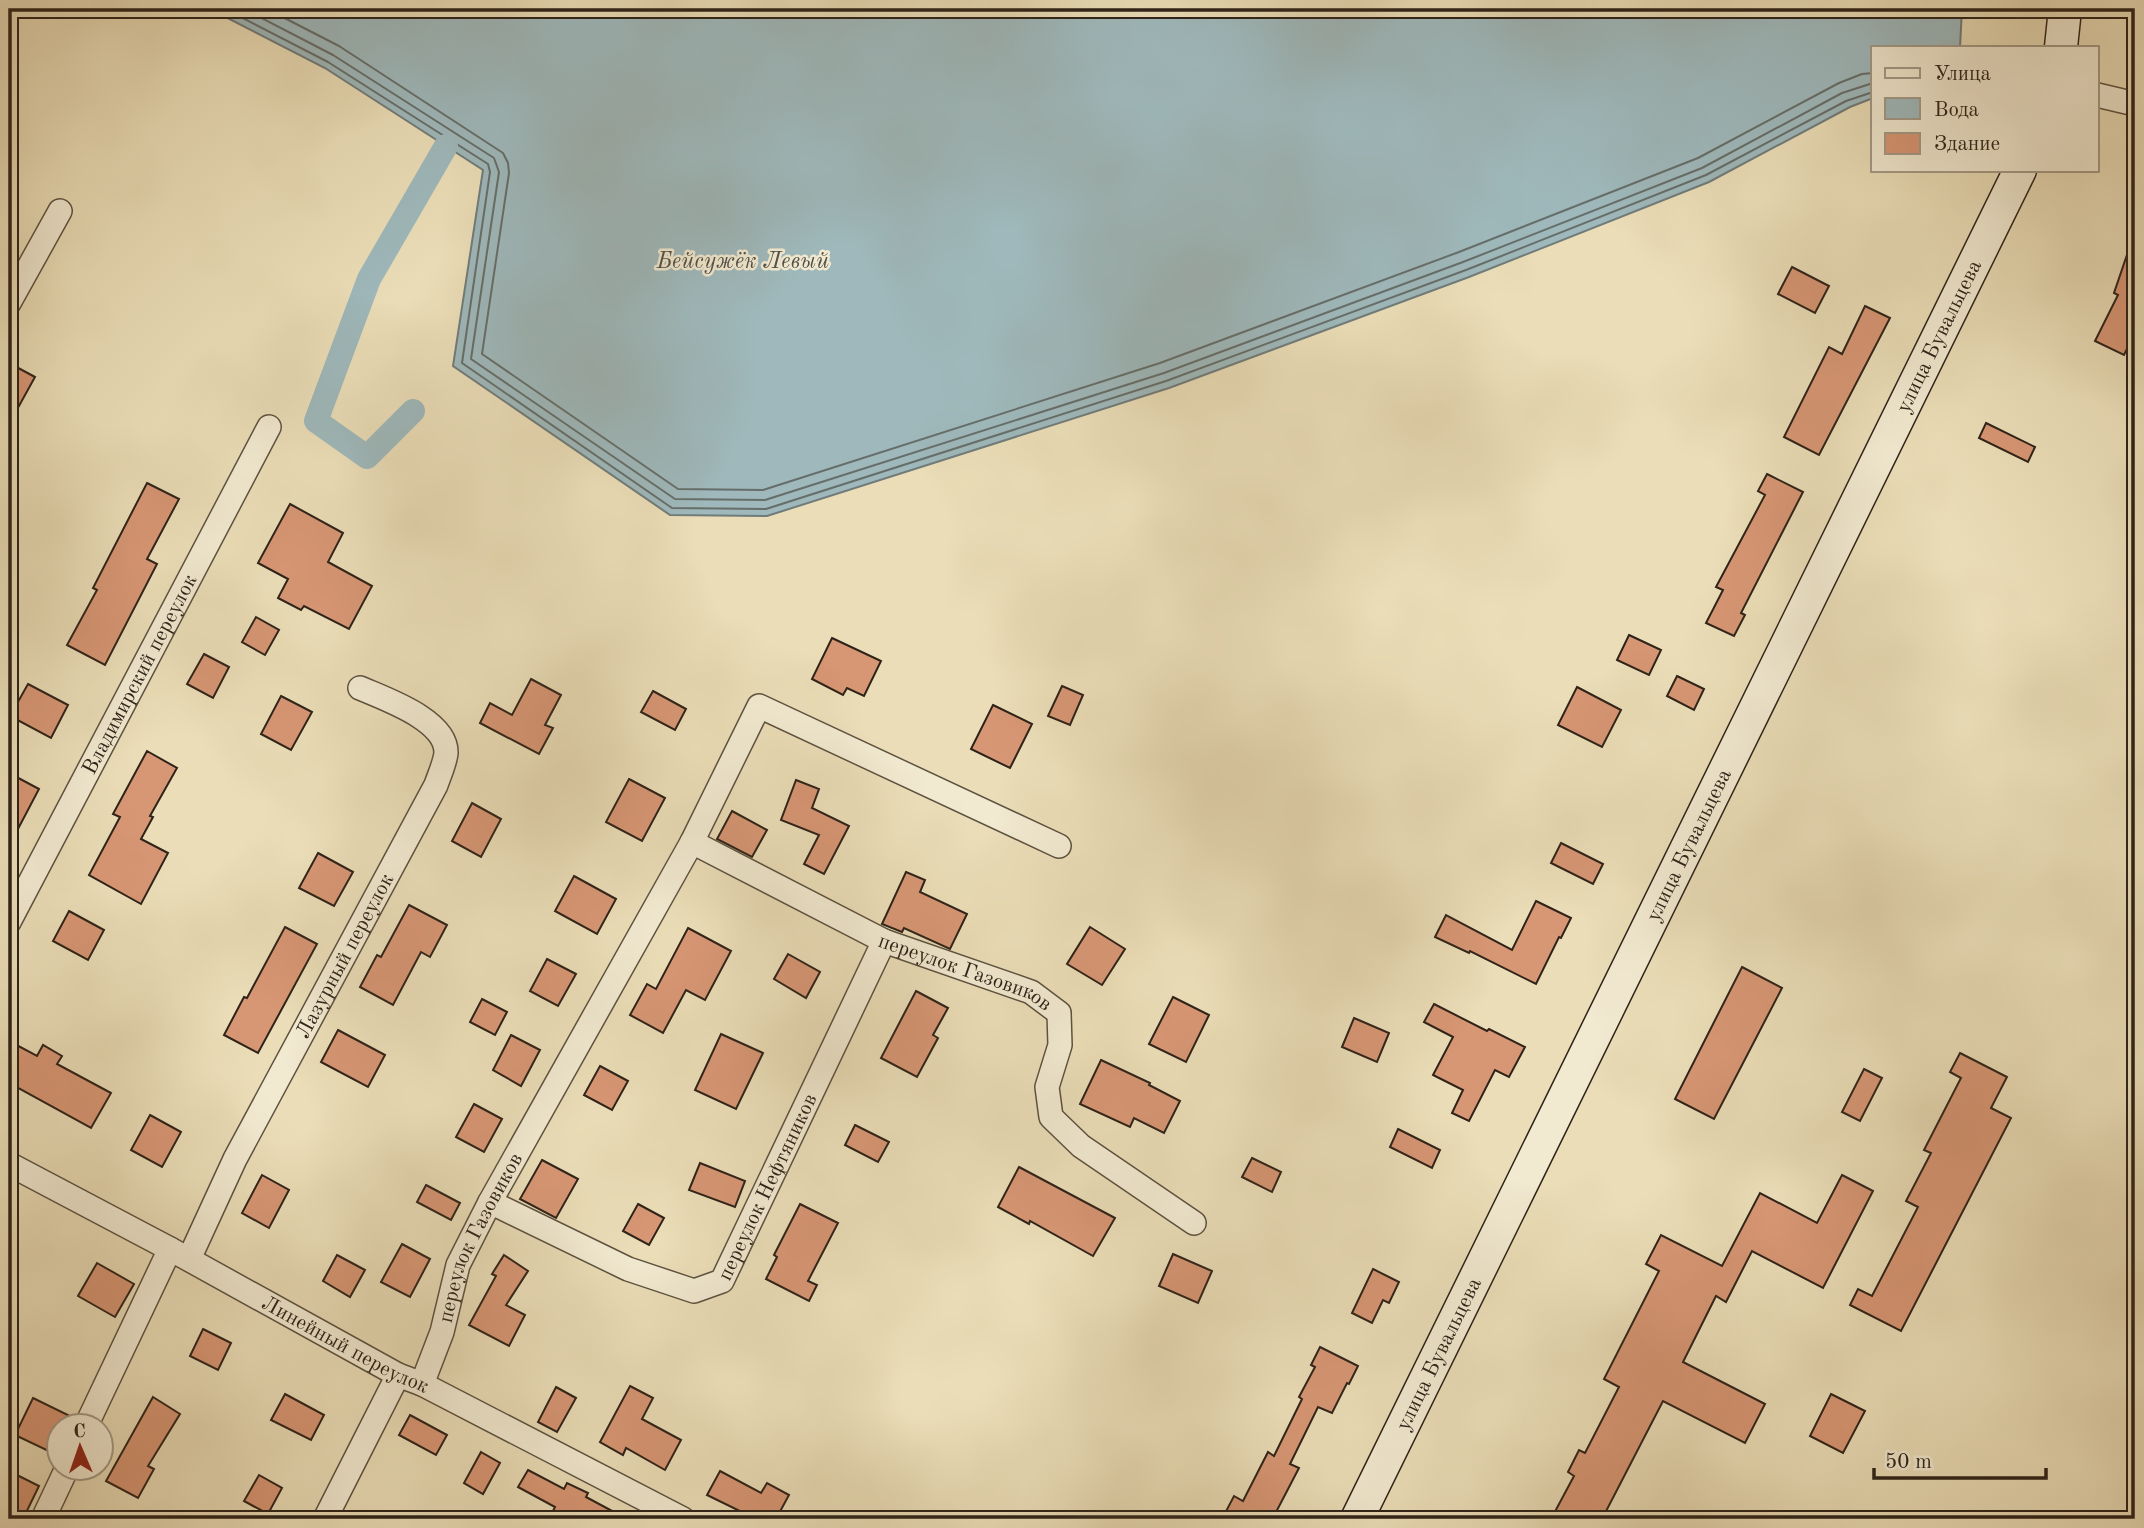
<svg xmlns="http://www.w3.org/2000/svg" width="2144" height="1528" viewBox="0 0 2144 1528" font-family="'Old Standard TT',serif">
  <rect width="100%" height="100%" fill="#eaddb7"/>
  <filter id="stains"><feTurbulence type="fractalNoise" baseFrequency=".00286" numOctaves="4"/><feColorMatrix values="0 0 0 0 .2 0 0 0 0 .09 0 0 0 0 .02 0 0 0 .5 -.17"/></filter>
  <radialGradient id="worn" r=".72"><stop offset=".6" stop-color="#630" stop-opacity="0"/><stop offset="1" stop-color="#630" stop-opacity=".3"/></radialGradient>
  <!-- water -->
  <polygon fill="#9eb8bb" stroke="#717c7a" stroke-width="2" points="210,9 1962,9 1960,47 1873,47 1873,98 1850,107 1709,182 1469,277 1169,388 767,516 670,515 453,366 483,170 325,68"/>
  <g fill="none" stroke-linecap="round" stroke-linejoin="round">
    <!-- shore -->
    <g stroke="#666e6a" stroke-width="2">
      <polyline points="225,9 328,62 488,164 490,172 462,363 672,508 766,509 1166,381 1466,270 1706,175 1846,101 1873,92"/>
      <polyline points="244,9 333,55 494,158 499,172 471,359 675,499 765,500 1164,373 1463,262 1702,168 1842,93 1873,83"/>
      <polyline points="267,9 339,46 503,153 508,163 509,173 482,354 678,489 763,490 1160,363 1459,252 1698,158 1839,83 1862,74 1873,73"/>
    </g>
    <!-- canal -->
    <polyline stroke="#9eb8bb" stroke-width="24" points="413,411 367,457 316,421 369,279 446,146"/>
  </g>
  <!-- building -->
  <g fill="#d79674" stroke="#2e2319" stroke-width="2">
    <polygon points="2132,240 2135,241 2135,332 2124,355 2095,341 2118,295 2114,293"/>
    <polygon points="1792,267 1829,286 1815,313 1778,294"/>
    <polygon points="1865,306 1890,318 1819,455 1784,437 1829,347 1842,354"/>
    <polygon points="9,363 35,377 9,424"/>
    <polygon points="1986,423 2035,447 2028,462 1979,438"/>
    <polygon points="1767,474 1803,492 1741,613 1745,615 1734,636 1706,623 1723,590 1716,587 1765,495 1758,491"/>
    <polygon points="147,483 179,499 147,559 157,564 105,665 67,645 97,590 93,588"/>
    <polygon points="290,504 343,533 328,562 372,586 349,629 304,606 301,610 278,598 288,579 258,563"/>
    <polygon points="256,617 279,630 265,655 242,642"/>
    <polygon points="1629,635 1661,650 1649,675 1617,660"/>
    <polygon points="832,638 881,661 864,696 847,688 843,695 812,679"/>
    <polygon points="204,654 229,667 213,698 187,684"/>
    <polygon points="1677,676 1704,689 1694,710 1667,696"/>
    <polygon points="531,679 561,695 545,725 553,728 539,754 480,723 490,703 512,715"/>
    <polygon points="28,684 68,705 51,738 10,716"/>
    <polygon points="1062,686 1083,695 1070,725 1048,716"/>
    <polygon points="1577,687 1621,710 1602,747 1558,725"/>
    <polygon points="653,691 686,709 675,730 641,712"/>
    <polygon points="281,696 312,712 291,750 261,734"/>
    <polygon points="993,705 1032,724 1010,768 971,749"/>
    <polygon points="147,751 177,768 150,816 153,817 141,839 168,853 141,904 89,875 120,817 113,814"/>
    <polygon points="9,773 39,789 9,846"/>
    <polygon points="629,779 665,798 642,841 606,822"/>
    <polygon points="796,780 819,789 812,808 849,826 824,874 804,864 819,835 781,820"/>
    <polygon points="472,803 501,819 481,857 452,841"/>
    <polygon points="732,811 767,830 752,857 717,839"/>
    <polygon points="1561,843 1603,864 1593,884 1551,863"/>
    <polygon points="318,853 353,872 334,906 299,888"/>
    <polygon points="906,872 925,880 920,892 967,914 950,949 904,928 902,932 882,924"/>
    <polygon points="574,876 616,899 597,934 555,911"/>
    <polygon points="1536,901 1571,918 1561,938 1559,937 1536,984 1470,951 1469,953 1435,937 1446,915 1512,950"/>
    <polygon points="409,905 447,925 430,957 421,952 393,1005 360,987 377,955 381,957"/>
    <polygon points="69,911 104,930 88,960 53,941"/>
    <polygon points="285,927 317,944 258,1053 224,1035 244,997 247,998"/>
    <polygon points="1090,927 1125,949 1102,985 1067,964"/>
    <polygon points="688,928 731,951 705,1000 686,990 663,1033 630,1015 647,984 656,989"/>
    <polygon points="788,954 820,972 806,998 774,979"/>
    <polygon points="547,959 576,974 558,1006 530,991"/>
    <polygon points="1742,967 1782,988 1714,1119 1675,1099"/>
    <polygon points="916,991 948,1008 933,1035 938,1038 917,1077 881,1058"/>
    <polygon points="1173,997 1209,1015 1186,1062 1149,1044"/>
    <polygon points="482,999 507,1012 495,1035 470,1022"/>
    <polygon points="1434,1004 1487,1031 1489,1029 1525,1047 1509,1077 1495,1070 1469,1121 1452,1113 1463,1090 1433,1075 1453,1037 1424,1022"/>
    <polygon points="1354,1018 1389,1033 1377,1062 1342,1047"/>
    <polygon points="338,1030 385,1055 368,1087 321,1062"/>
    <polygon points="721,1034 763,1053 736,1109 695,1090"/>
    <polygon points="511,1035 540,1050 521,1086 493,1070"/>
    <polygon points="9,1041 37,1056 43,1045 62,1056 57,1064 111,1093 91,1128 9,1083"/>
    <polygon points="1960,1053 2007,1077 1991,1108 2011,1118 1901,1331 1850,1305 1858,1289 1872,1296 1918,1207 1906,1201 1931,1153 1924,1150 1961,1078 1950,1072"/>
    <polygon points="1101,1060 1150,1083 1149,1085 1180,1101 1164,1133 1134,1118 1130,1127 1080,1104"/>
    <polygon points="600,1066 628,1081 612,1110 584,1095"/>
    <polygon points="1864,1069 1882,1078 1860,1121 1842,1112"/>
    <polygon points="474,1104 502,1119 484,1152 456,1137"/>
    <polygon points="150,1115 181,1132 162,1167 131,1150"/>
    <polygon points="855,1125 889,1142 878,1162 845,1145"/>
    <polygon points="1398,1129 1440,1150 1432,1168 1390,1147"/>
    <polygon points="1252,1158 1281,1172 1272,1192 1242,1177"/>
    <polygon points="542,1160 578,1179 556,1218 520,1199"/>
    <polygon points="700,1163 745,1181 735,1207 689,1190"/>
    <polygon points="1019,1167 1115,1218 1093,1256 1030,1221 1029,1224 998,1207"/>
    <polygon points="262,1175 289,1190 269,1228 242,1213"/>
    <polygon points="1842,1175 1873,1191 1823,1288 1752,1251 1726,1302 1716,1296 1683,1362 1765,1404 1745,1443 1663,1401 1602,1519 1551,1519 1574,1476 1568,1472 1579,1450 1585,1453 1619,1387 1604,1379 1659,1271 1646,1264 1661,1235 1722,1266 1760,1193 1817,1223"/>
    <polygon points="426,1185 460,1203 451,1220 417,1202"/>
    <polygon points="638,1204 664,1218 649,1245 623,1231"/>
    <polygon points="800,1204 838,1223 808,1281 817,1285 809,1301 766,1279 777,1257 774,1255"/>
    <polygon points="402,1244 430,1259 410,1297 381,1282"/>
    <polygon points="1173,1254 1212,1271 1198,1303 1159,1286"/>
    <polygon points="337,1255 365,1270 350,1297 323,1281"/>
    <polygon points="504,1255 528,1271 506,1305 525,1315 509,1346 469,1325 496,1276 492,1274"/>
    <polygon points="97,1263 134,1284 115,1317 78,1296"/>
    <polygon points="1373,1269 1399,1282 1389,1303 1383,1300 1372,1323 1352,1313"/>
    <polygon points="203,1329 231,1343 218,1370 190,1356"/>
    <polygon points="1320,1347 1358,1366 1349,1384 1347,1383 1332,1413 1318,1407 1290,1464 1299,1468 1274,1516 1281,1519 1222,1519 1234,1496 1243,1501 1268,1452 1274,1456 1302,1399 1299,1397 1315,1367 1311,1365"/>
    <polygon points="630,1386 653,1398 642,1419 681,1440 665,1470 626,1448 623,1455 600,1442"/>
    <polygon points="556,1387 576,1398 557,1432 538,1422"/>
    <polygon points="285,1394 324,1415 311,1440 271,1420"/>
    <polygon points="1831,1394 1865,1411 1843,1453 1810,1436"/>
    <polygon points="153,1397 180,1414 148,1466 154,1469 138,1498 106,1481"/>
    <polygon points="33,1398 74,1418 72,1426 60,1426 59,1456 15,1435"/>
    <polygon points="410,1415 447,1435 436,1455 399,1435"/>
    <polygon points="481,1452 500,1463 483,1494 464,1483"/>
    <polygon points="528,1470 564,1489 567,1483 588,1493 586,1497 627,1519 549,1519 555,1507 518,1487"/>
    <polygon points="9,1471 39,1486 23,1519 9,1519"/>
    <polygon points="720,1471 761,1493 767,1483 789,1495 776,1519 756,1519 707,1495"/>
    <polygon points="259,1475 282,1488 268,1514 244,1501"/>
  </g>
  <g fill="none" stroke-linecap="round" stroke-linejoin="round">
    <defs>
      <g id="street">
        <polyline points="2097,95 2135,104"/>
        <polyline points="9,303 60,211"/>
        <path id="s1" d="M692,842l192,99 147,51 28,21 1,32 -13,42 4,30 30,29 113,77"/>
        <path id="s2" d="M9,922l260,-495"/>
        <path id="s3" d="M9,1164l161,85 228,126 24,9 261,135"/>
        <path id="s4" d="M490,1202l138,67 66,22 28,-10 162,-340"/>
        <path id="s5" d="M189,1259l46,-100 201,-374c3,-9 9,-22 10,-32 1,-33 -61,-54 -86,-65"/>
        <path id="s6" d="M422,1384l20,-52 16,-67 32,-63 202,-360 67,-136 300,140"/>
        <polyline points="86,1426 170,1249"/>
        <polyline points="43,1519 67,1468"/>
        <polyline points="325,1519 398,1375"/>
      </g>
      <g id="secondary">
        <polyline points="2061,47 2065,9"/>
        <path id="s7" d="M1357,1519l663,-1349"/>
      </g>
    </defs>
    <!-- street casing -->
    <use href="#street" stroke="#5d5240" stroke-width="26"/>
    <!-- secondary casing -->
    <use href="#secondary" stroke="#2e2319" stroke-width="35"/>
    <!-- street -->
    <use href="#street" stroke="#f1e9d0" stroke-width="23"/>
    <!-- secondary -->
    <use href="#secondary" stroke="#f1e9d0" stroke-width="32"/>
  </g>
  <g text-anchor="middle" stroke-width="5" stroke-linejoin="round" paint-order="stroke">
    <!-- street labels -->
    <g font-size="21" fill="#2e2319" stroke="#f1e9d0">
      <text dy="7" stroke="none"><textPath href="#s7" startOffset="1318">улица Бувальцева</textPath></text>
      <text dy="7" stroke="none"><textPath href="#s2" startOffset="280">Владимирский переулок</textPath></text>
      <text dy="7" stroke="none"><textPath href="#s7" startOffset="751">улица Бувальцева</textPath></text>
      <text dy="7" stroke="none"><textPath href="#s5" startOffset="341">Лазурный переулок</textPath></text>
      <text dy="7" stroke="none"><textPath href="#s1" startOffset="303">переулок Газовиков</textPath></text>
      <text dy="7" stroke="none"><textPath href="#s4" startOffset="357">переулок Нефтяников</textPath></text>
      <text dy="7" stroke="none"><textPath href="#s6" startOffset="158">переулок Газовиков</textPath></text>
      <text dy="7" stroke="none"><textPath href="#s3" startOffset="382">Линейный переулок</textPath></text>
      <text dy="7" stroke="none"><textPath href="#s7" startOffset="184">улица Бувальцева</textPath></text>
    </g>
    <!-- water labels -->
    <g font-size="23" font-style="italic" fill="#50504a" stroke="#f1e9d0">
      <text x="743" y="268">Бейсужёк Левый</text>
    </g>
  </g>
  <!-- margin -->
  <rect width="2144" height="1528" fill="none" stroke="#eaddb7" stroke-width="35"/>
  <rect x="10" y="10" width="2123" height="1507" fill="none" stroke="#2e2319" stroke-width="3.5"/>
  <rect x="18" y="18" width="2109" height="1493" fill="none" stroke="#2e2319" stroke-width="2"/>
  <!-- legend -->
  <rect x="1871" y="46" width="228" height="126" fill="#f1e9d0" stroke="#a39a87" stroke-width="2"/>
  <rect x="1885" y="68" width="35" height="10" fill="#f1e9d0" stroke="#a39a87" stroke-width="2"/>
  <text x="1934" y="80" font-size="21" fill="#2e2319">Улица</text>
  <rect x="1885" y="98" width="35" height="21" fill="#9eb8bb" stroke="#a39a87" stroke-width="2"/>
  <text x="1934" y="116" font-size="21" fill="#2e2319">Вода</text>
  <rect x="1885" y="133" width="35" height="21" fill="#d79674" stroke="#a39a87" stroke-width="2"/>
  <text x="1934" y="150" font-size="21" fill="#2e2319">Здание</text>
  <!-- north arrow -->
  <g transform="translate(80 1447) rotate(358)"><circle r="33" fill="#f1e9d0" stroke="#a39a87" stroke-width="2"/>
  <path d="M0-5L12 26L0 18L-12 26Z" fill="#8f2418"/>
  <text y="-10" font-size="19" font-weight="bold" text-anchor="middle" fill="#2e2319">С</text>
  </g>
  <!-- scale -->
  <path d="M1874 1468v10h172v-10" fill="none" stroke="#2e2319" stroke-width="3.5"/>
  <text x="1885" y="1468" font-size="21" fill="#2e2319" stroke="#f1e9d0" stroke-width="5" paint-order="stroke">50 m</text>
  <rect width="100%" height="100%" filter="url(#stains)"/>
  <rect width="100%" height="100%" fill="url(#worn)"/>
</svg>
